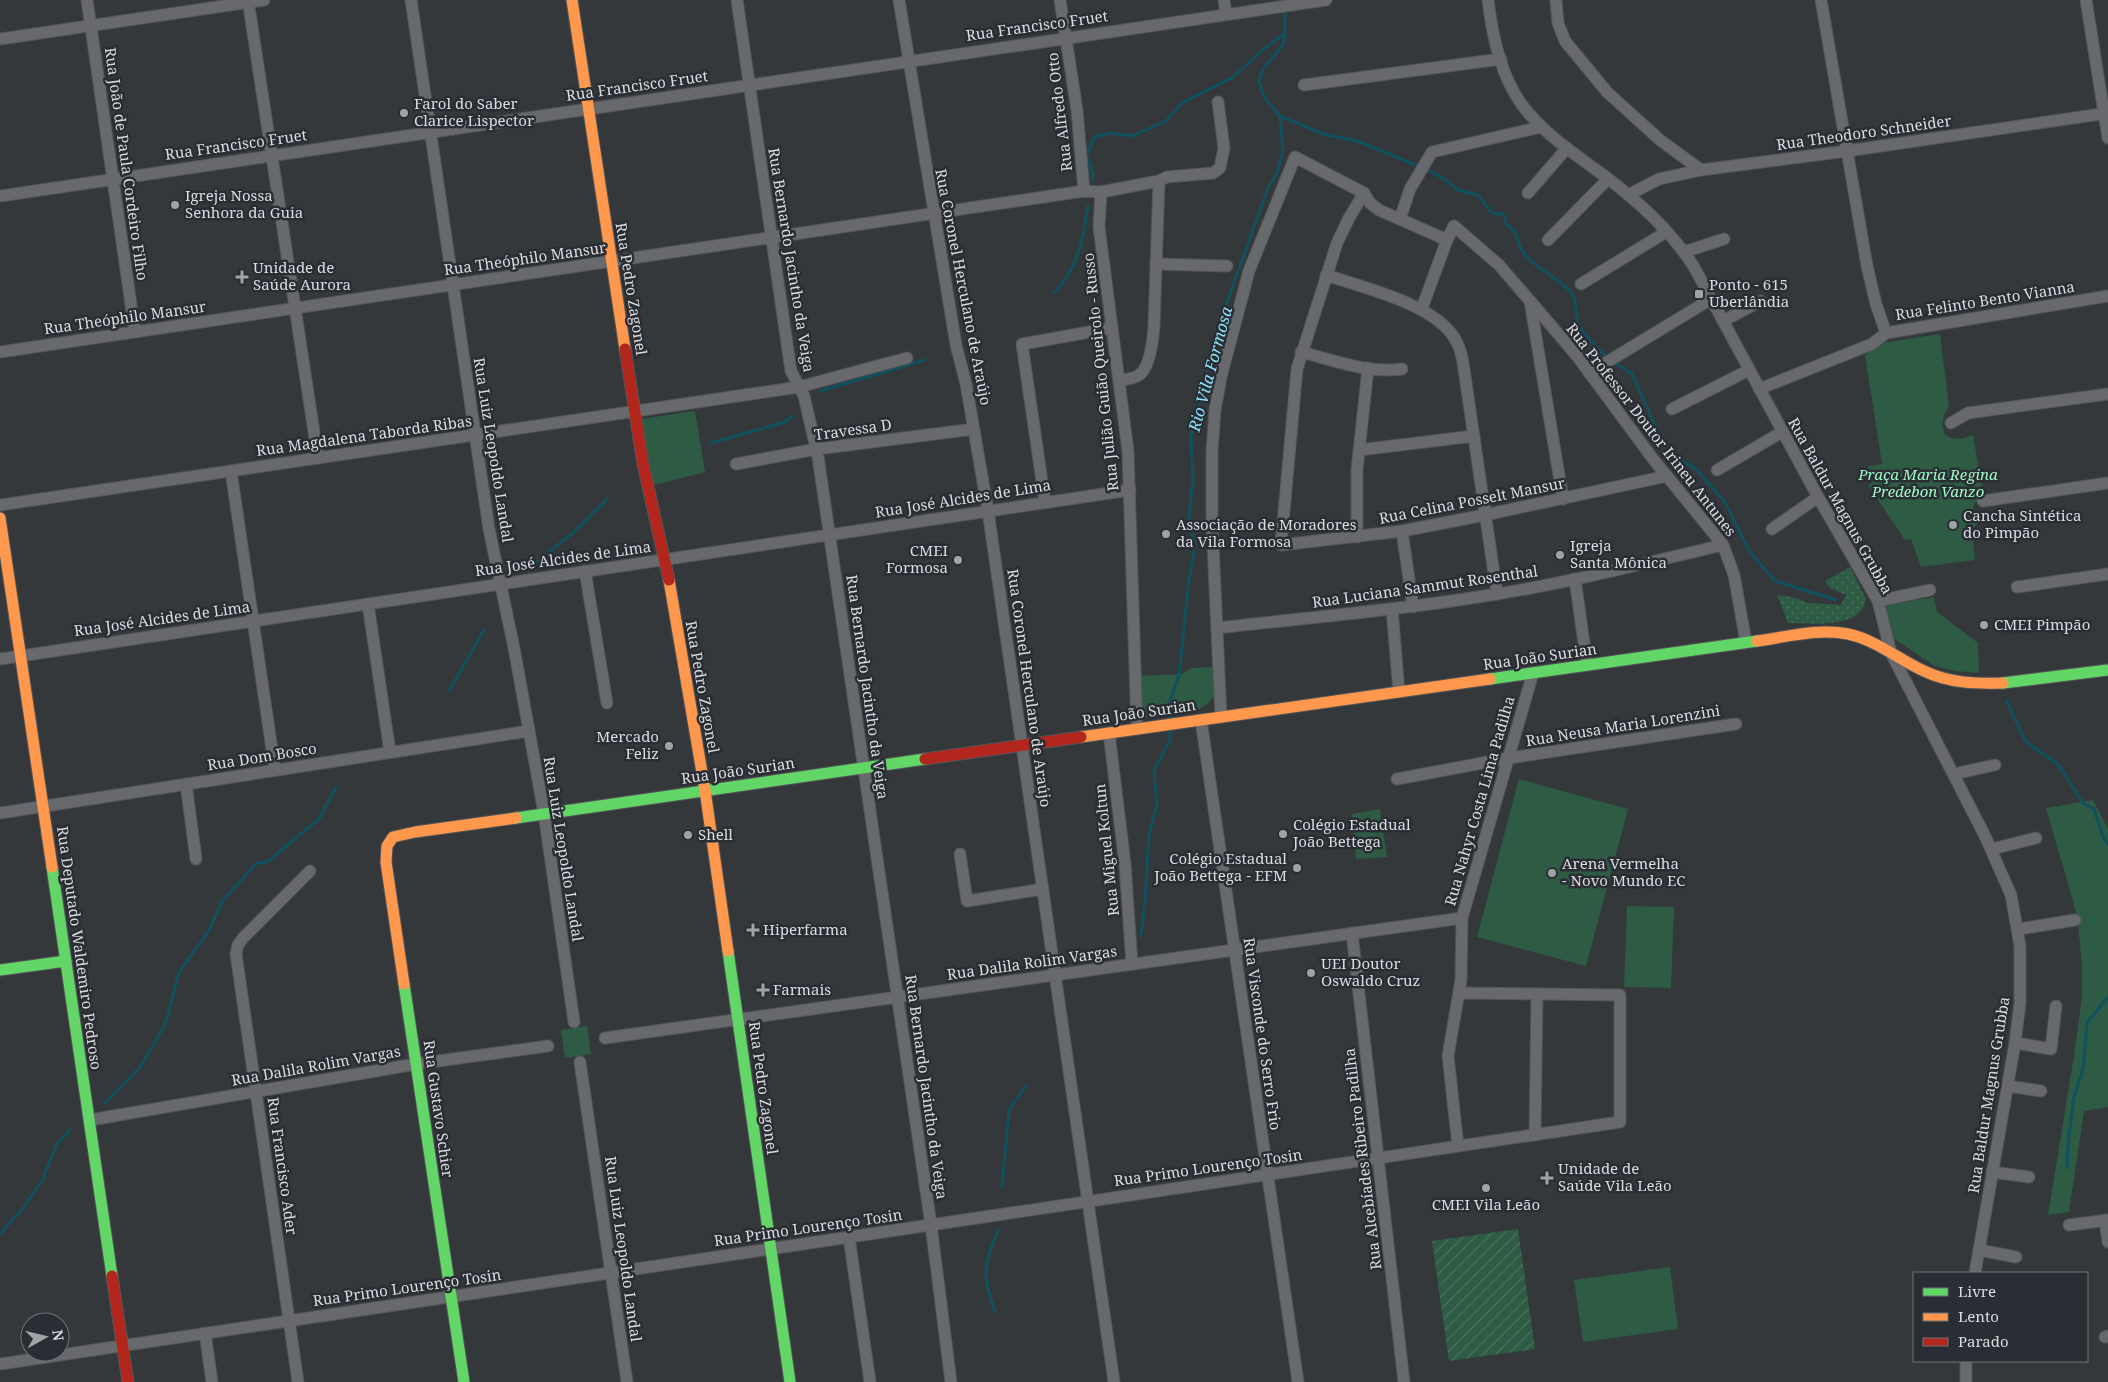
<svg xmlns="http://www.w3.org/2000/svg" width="2108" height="1382" viewBox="0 0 2108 1382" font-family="'Noto Serif',serif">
  <defs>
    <pattern id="grass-dots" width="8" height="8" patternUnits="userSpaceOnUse" patternTransform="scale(1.25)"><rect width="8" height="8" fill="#2d5b43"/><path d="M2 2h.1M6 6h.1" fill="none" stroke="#4b725e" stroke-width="1.8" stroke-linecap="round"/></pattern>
    <pattern id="garden-furrows" width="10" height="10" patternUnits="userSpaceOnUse" patternTransform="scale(1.25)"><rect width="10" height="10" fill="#2d5b43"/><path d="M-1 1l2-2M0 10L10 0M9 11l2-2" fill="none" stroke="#4b725e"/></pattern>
  </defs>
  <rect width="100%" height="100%" fill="#35383b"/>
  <!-- grass -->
  <path fill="url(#grass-dots)" d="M1850,567l16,32c-5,31 -54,24 -78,24l-11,-28 16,2 15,6 33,2 5,-10 -16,-7 -5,-7z"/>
  <!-- park -->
  <g fill="#2d5b43">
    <path d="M1940,334l9,73c-7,10 -8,16 -4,28 10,6 17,4 28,0l10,59 -10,12 1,10 5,6 -7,7 3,31 -54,7 -10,-28 -6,1 -37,-55 7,-5 -8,-13 15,-3 -17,-109 15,-12z"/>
    <polygon points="695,411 705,472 651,486 641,419"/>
    <polygon points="1934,597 1937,612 1978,643 1979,673 1955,671 1935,666 1890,636 1882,606"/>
    <path d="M1214,667c0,9 2,19 0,27 -7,22 -48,22 -66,24l-5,-2 -3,-40 42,-2 10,-6z"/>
    <polygon points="1519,779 1628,809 1586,966 1477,937"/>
    <polygon points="2093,800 2108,829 2108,1107 2084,1111 2069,1212 2048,1215 2074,1056 2082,996 2082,963 2077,915 2046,808"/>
    <polygon points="1380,809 1387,857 1356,859 1352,814"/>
    <polygon points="1627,906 1674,907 1671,988 1624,987"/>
    <polygon points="587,1026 591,1054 565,1058 561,1030"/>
    <polygon points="1670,1267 1678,1329 1583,1342 1574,1280"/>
  </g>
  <!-- garden -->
  <polygon fill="url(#garden-furrows)" points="1518,1229 1535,1349 1449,1361 1432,1241"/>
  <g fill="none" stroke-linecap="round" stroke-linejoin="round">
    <!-- stream -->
    <g stroke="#105160" stroke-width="3">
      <path d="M1280,116l43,18 34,7 71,29 18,10 12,10 20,5 14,18 11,1 4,11 9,8c3,30 36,39 54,58 8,9 5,22 8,33 3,8 24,29 31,35"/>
      <polyline points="1093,180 1091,166 1086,156 1095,137 1110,133 1132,136 1166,121 1182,103 1233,77 1265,48 1284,34"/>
      <path d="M1054,293c24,-24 29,-54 34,-87"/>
      <polyline points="1614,362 1632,374 1660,436 1671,454 1696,469 1725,502 1749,551 1775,581 1836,600"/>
      <polyline points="820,391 925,360"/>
      <polyline points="711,443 785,422 792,416"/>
      <polyline points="534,564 574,532 607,499"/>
      <polyline points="449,691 484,630"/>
      <polyline points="2006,700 2026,742 2058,764 2083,803 2094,809 2104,839 2108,844"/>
      <polyline points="1170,719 1170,701 1179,675 1189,580 1195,545 1189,516 1193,479 1191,437 1217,330 1268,188 1277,173 1283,151 1280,116 1264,97 1259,81 1263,69 1283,45 1285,34 1285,0"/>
      <polyline points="1141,935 1145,902 1149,835 1157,804 1154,771 1170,740 1170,731"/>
      <polyline points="105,1103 141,1066 165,1025 179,972 208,932 223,900 257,863 267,862 319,819 336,787"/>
      <polyline points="2067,1168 2068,1143 2074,1097 2083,1069 2087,1023 2108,997"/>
      <polyline points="1002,1187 1009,1110 1026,1086"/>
      <polyline points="0,1234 23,1208 43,1179 56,1145 70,1130"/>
      <path d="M995,1312c-13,-39 -12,-45 3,-82"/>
    </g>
    <defs>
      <g id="street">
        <polyline points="87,0 135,332"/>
        <polyline points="248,0 318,458"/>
        <polyline points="411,0 489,529 514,648 544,813 574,1022"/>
        <polyline points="737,0 791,371 804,396 818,457 931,1225 951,1382"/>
        <polyline points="899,0 956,345 966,384 988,511 1114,1382"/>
        <polyline points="1060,0 1077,110 1084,191"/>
        <polyline points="1224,0 1226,14"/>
        <path d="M1488,0c4,35 13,76 34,105 23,30 54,50 84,72 33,25 66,55 88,90l124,230 60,104 13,52 94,183 26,59 9,51v57l-5,40 -40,230"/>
        <polyline points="1556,0 1558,23 1565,41 1607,92 1660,140 1701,170"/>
        <polyline points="1821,0 1867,266 1876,304 1886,333"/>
        <polyline points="2086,0 2108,138"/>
        <polyline points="0,39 264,0"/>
        <polyline points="1304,85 1501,59"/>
        <polyline points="1101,192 1099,227 1128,451 1137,729"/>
        <polyline points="1364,193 1349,218 1337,243 1297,369 1281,545 1402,531 1485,515 1667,476"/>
        <polyline points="1528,193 1567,148"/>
        <polyline points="1628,195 1659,179 1701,170 1847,151 2108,113"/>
        <polyline points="0,196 1326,0"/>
        <polyline points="1400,219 1410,189 1432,152 1541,127"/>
        <polyline points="1548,240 1608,179"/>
        <polyline points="1684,252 1724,239"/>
        <polyline points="1156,264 1227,266"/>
        <path d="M1326,275c38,13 109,29 129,64 7,11 8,24 10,37l32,218"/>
        <polyline points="1581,284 1666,232"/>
        <polyline points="1531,302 1577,356 1653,459 1723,545 1734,575 1746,642"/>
        <polyline points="1422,308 1447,240"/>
        <polyline points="1723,321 1761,301"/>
        <polyline points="0,352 1084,191 1101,192 1159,181 1167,177 1213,173 1220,168 1224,148 1218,102"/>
        <path d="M1301,352c32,8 68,22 101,17"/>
        <polyline points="1589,373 1711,299"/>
        <path d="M1119,381c6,-2 15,-2 20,-6 11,-7 14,-36 15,-49l5,-145"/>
        <polyline points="1759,389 1872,344 1886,333 2108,296"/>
        <polyline points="1672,409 1749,370"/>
        <polyline points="1951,423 1968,413 2108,394"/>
        <polyline points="1359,450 1474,436"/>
        <polyline points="736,464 817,449 974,429"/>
        <polyline points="1717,470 1782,432"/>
        <polyline points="231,471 275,770"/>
        <polyline points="1983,501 2108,483"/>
        <polyline points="1045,502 1022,344 1112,328"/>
        <polyline points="0,505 799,387 907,358"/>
        <polyline points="1772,529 1818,497"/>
        <polyline points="1402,531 1413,607"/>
        <polyline points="1357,537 1357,470 1368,368"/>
        <polyline points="585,571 607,703"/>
        <polyline points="1575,579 1587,665"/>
        <polyline points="2017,587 2108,574"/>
        <polyline points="1878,601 1930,590"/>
        <polyline points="368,604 390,752"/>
        <polyline points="1392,609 1399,692"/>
        <path d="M1217,628c87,-10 174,-17 261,-31 82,-12 163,-33 245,-52"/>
        <polyline points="0,659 1130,490"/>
        <polyline points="1221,717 1212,523 1212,451 1215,410 1221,377 1249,271 1295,157 1364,193 1370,203 1379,210 1447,240 1454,226 1499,265 1530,301 1563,499"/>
        <polyline points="1201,720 1298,1382"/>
        <polyline points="1109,733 1125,864 1132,964"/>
        <polyline points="1954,774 1995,765"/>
        <polyline points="1397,779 1509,758 1736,724"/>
        <polyline points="186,784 196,859"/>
        <polyline points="0,813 529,731"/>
        <polyline points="1992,849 2036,838"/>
        <polyline points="960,854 967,901 1043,889"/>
        <polyline points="2019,929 2075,920"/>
        <polyline points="1352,933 1404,1382"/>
        <polyline points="605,1038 1462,918"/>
        <polyline points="2015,1043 2051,1049 2056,1006"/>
        <polyline points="580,1062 627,1382"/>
        <polyline points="2008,1086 2041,1091"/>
        <polyline points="90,1120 416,1064 548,1046"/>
        <polyline points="1535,1135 1537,994"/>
        <polyline points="1458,1146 1448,1056 1461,980 1462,918 1533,673"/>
        <polyline points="1992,1172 2029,1177"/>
        <polyline points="2105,1220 2108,1242"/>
        <polyline points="2069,1225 2108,1220"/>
        <polyline points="849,1237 870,1382"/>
        <polyline points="1979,1250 2016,1257"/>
        <polyline points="205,1333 212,1382"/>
        <polyline points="2105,1337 2108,1336"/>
        <polyline points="0,1364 1620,1122 1620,995 1460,993"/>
        <polyline points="298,1382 236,954 238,945 243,938 310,871"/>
        <polyline points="1966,1382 1966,1361"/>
      </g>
      <g id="fast">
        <polyline points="1490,679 1757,641"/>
        <polyline points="2003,683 2108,670"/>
        <polyline points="516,818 925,759"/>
        <polyline points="52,867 112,1276"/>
        <polyline points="728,951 790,1382"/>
        <polyline points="0,970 66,961"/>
        <polyline points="404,984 464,1382"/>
      </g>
      <g id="slow">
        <polyline points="572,0 625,349"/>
        <polyline points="0,518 52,867"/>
        <polyline points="669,580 705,790 728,951"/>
        <path d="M1757,641c30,-4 61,-13 91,-7 28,6 50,25 76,37 25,12 52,13 79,12"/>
        <polyline points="1081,737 1490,679"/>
        <polyline points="404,984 386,862 387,846 393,837 415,832 516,818"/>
      </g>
      <g id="jam">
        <polyline points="625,349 643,464 669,580"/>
        <polyline points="925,759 1081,737"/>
        <polyline points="112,1276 128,1382"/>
      </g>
    </defs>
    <!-- street casing -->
    <use href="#street" stroke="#535558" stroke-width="13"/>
    <!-- fast casing -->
    <use href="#fast" stroke="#535558" stroke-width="13"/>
    <!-- slow casing -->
    <use href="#slow" stroke="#535558" stroke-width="13"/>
    <!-- jam casing -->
    <use href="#jam" stroke="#535558" stroke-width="13"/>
    <!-- street -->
    <use href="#street" stroke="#68696c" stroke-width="11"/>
    <!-- fast -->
    <use href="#fast" stroke="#63d668" stroke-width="11"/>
    <!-- slow -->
    <use href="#slow" stroke="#ff974d" stroke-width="11"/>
    <!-- jam -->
    <use href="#jam" stroke="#b3261e" stroke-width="11"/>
  </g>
  <!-- markers -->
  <g fill="#a0a3a6" stroke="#2a2d33" stroke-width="2">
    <circle cx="404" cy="113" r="5"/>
    <circle cx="175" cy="205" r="5"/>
    <path d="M239.5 269.5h5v5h5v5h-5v5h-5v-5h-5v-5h5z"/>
    <rect x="1694" y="289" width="10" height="10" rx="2.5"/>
    <circle cx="1953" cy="525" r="5"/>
    <circle cx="1166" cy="534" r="5"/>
    <circle cx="1560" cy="555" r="5"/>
    <circle cx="958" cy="560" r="5"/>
    <circle cx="1984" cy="625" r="5"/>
    <circle cx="669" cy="746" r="5"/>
    <circle cx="1283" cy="834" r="5"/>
    <circle cx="688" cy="835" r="5"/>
    <circle cx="1297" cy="868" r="5"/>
    <circle cx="1552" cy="873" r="5"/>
    <path d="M750.5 922.5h5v5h5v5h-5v5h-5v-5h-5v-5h5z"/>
    <circle cx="1311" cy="973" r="5"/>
    <path d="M760.5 982.5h5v5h5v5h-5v5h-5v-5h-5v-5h5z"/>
    <path d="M1544.5 1170.5h5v5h5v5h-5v5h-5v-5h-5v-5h5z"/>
    <circle cx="1486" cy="1188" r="5"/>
  </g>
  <g text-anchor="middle" stroke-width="5" stroke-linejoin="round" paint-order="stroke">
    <!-- street labels -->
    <g font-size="15" fill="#dadce0" stroke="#2a2d33">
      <text transform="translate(1037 26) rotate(-8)" y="5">Rua Francisco Fruet</text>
      <text transform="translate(637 86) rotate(-8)" y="5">Rua Francisco Fruet</text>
      <text transform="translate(1060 112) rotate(-97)" y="5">Rua Alfredo Otto</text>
      <text transform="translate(1864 133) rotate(-8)" y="5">Rua Theodoro Schneider</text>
      <text transform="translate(236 145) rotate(-8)" y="5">Rua Francisco Fruet</text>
      <text transform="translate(126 164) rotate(82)" y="5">Rua João de Paula Cordeiro Filho</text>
      <text transform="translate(525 259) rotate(-8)" y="5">Rua Theóphilo Mansur</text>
      <text transform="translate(791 260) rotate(81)" y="5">Rua Bernardo Jacintho da Veiga</text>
      <text transform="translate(963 287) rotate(79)" y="5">Rua Coronel Herculano de Araújo</text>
      <text transform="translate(631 289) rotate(81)" y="5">Rua Pedro Zagonel</text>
      <text transform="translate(1985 301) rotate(-9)" y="5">Rua Felinto Bento Vianna</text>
      <text transform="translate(125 318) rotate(-8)" y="5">Rua Theóphilo Mansur</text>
      <text transform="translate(1101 372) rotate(-96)" y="5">Rua Julião Guião Queirolo - Russo</text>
      <text transform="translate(853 430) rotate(-8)" y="5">Travessa D</text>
      <text transform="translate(1651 430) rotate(52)" y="5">Rua Professor Doutor Irineu Antunes</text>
      <text transform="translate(364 436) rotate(-8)" y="5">Rua Magdalena Taborda Ribas</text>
      <text transform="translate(493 450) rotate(81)" y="5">Rua Luiz Leopoldo Landal</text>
      <text transform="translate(963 499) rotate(-9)" y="5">Rua José Alcides de Lima</text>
      <text transform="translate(1472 501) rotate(-11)" y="5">Rua Celina Posselt Mansur</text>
      <text transform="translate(1840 506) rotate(61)" y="5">Rua Baldur Magnus Grubba</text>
      <text transform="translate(563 559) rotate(-8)" y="5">Rua José Alcides de Lima</text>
      <text transform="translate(1425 587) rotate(-8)" y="5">Rua Luciana Sammut Rosenthal</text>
      <text transform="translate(162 619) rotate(-8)" y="5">Rua José Alcides de Lima</text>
      <text transform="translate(1540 657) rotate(-8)" y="5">Rua João Surian</text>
      <text transform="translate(702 687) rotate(80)" y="5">Rua Pedro Zagonel</text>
      <text transform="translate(867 687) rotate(82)" y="5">Rua Bernardo Jacintho da Veiga</text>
      <text transform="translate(1029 688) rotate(82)" y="5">Rua Coronel Herculano de Araújo</text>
      <text transform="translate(1139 713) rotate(-8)" y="5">Rua João Surian</text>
      <text transform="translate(1623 726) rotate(-9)" y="5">Rua Neusa Maria Lorenzini</text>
      <text transform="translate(262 757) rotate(-9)" y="5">Rua Dom Bosco</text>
      <text transform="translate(738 771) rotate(-8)" y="5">Rua João Surian</text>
      <text transform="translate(1480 801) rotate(-74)" y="5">Rua Nahyr Costa Lima Padilha</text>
      <text transform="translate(563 849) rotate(81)" y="5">Rua Luiz Leopoldo Landal</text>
      <text transform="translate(1107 850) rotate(-96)" y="5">Rua Miguel Koltun</text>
      <text transform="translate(79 948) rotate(82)" y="5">Rua Deputado Waldemiro Pedroso</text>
      <text transform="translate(1032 963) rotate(-8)" y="5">Rua Dalila Rolim Vargas</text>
      <text transform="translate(1262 1034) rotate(82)" y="5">Rua Visconde do Serro Frio</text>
      <text transform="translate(316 1066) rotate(-10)" y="5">Rua Dalila Rolim Vargas</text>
      <text transform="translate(926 1087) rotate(82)" y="5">Rua Bernardo Jacintho da Veiga</text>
      <text transform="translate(763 1088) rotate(82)" y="5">Rua Pedro Zagonel</text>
      <text transform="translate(1989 1095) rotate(-81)" y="5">Rua Baldur Magnus Grubba</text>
      <text transform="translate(438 1109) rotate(82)" y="5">Rua Gustavo Schier</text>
      <text transform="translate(1363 1159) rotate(-97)" y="5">Rua Alcebíades Ribeiro Padilha</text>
      <text transform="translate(282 1166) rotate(82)" y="5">Rua Francisco Ader</text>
      <text transform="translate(1208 1168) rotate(-8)" y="5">Rua Primo Lourenço Tosin</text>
      <text transform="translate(808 1228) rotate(-8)" y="5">Rua Primo Lourenço Tosin</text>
      <text transform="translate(623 1249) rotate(82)" y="5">Rua Luiz Leopoldo Landal</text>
      <text transform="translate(407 1288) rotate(-8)" y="5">Rua Primo Lourenço Tosin</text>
    </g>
    <!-- poi labels -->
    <g font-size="15" fill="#dadce0" stroke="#2a2d33" text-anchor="start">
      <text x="414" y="109">Farol do Saber<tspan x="414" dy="17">Clarice Lispector</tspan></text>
      <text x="185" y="201">Igreja Nossa<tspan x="185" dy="17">Senhora da Guia</tspan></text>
      <text x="253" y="273">Unidade de<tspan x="253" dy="17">Saúde Aurora</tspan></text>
      <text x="1709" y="290">Ponto - 615<tspan x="1709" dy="17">Uberlândia</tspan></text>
      <text x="1963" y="521">Cancha Sintética<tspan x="1963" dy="17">do Pimpão</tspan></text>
      <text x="1176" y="530">Associação de Moradores<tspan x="1176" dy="17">da Vila Formosa</tspan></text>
      <text x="1570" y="551">Igreja<tspan x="1570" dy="17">Santa Mônica</tspan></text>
      <text x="948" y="556" text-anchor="end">CMEI<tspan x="948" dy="17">Formosa</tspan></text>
      <text x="1994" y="630">CMEI Pimpão</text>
      <text x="659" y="742" text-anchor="end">Mercado<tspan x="659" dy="17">Feliz</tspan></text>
      <text x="1293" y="830">Colégio Estadual<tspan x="1293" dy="17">João Bettega</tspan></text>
      <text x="698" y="840">Shell</text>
      <text x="1287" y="864" text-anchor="end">Colégio Estadual<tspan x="1287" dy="17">João Bettega - EFM</tspan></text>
      <text x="1562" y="869">Arena Vermelha<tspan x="1562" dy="17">- Novo Mundo EC</tspan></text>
      <text x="763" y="935">Hiperfarma</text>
      <text x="1321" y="969">UEI Doutor<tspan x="1321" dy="17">Oswaldo Cruz</tspan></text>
      <text x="773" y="995">Farmais</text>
      <text x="1558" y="1174">Unidade de<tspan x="1558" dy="17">Saúde Vila Leão</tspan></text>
      <text x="1486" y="1210" text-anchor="middle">CMEI Vila Leão</text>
    </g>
    <!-- park labels -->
    <g font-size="15" font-style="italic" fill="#9dfac3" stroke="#2a2d33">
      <text x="1928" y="480">Praça Maria Regina<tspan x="1928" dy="17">Predebon Vanzo</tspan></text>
    </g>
    <!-- water labels -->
    <g font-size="16" font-style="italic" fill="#8ae5fe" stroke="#2a2d33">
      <text transform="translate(1210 369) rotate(-75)" y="6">Rio Vila Formosa</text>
    </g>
  </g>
  <!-- legend -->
  <rect x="1913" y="1272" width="175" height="90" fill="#2a2d33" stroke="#707378"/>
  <rect x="1923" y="1288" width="25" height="8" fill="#63d668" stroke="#707378"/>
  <text x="1958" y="1297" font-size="15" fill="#dadce0">Livre</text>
  <rect x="1923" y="1313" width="25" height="8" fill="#ff974d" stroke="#707378"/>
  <text x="1958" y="1322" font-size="15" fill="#dadce0">Lento</text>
  <rect x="1923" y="1338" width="25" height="8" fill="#b3261e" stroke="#707378"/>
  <text x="1958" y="1347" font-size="15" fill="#dadce0">Parado</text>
  <!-- north arrow -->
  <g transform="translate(45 1337) rotate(82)"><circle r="24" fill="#2a2d33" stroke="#707378"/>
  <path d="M0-4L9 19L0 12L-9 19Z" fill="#a0a3a6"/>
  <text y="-8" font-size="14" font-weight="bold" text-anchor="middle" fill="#dadce0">N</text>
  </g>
</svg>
